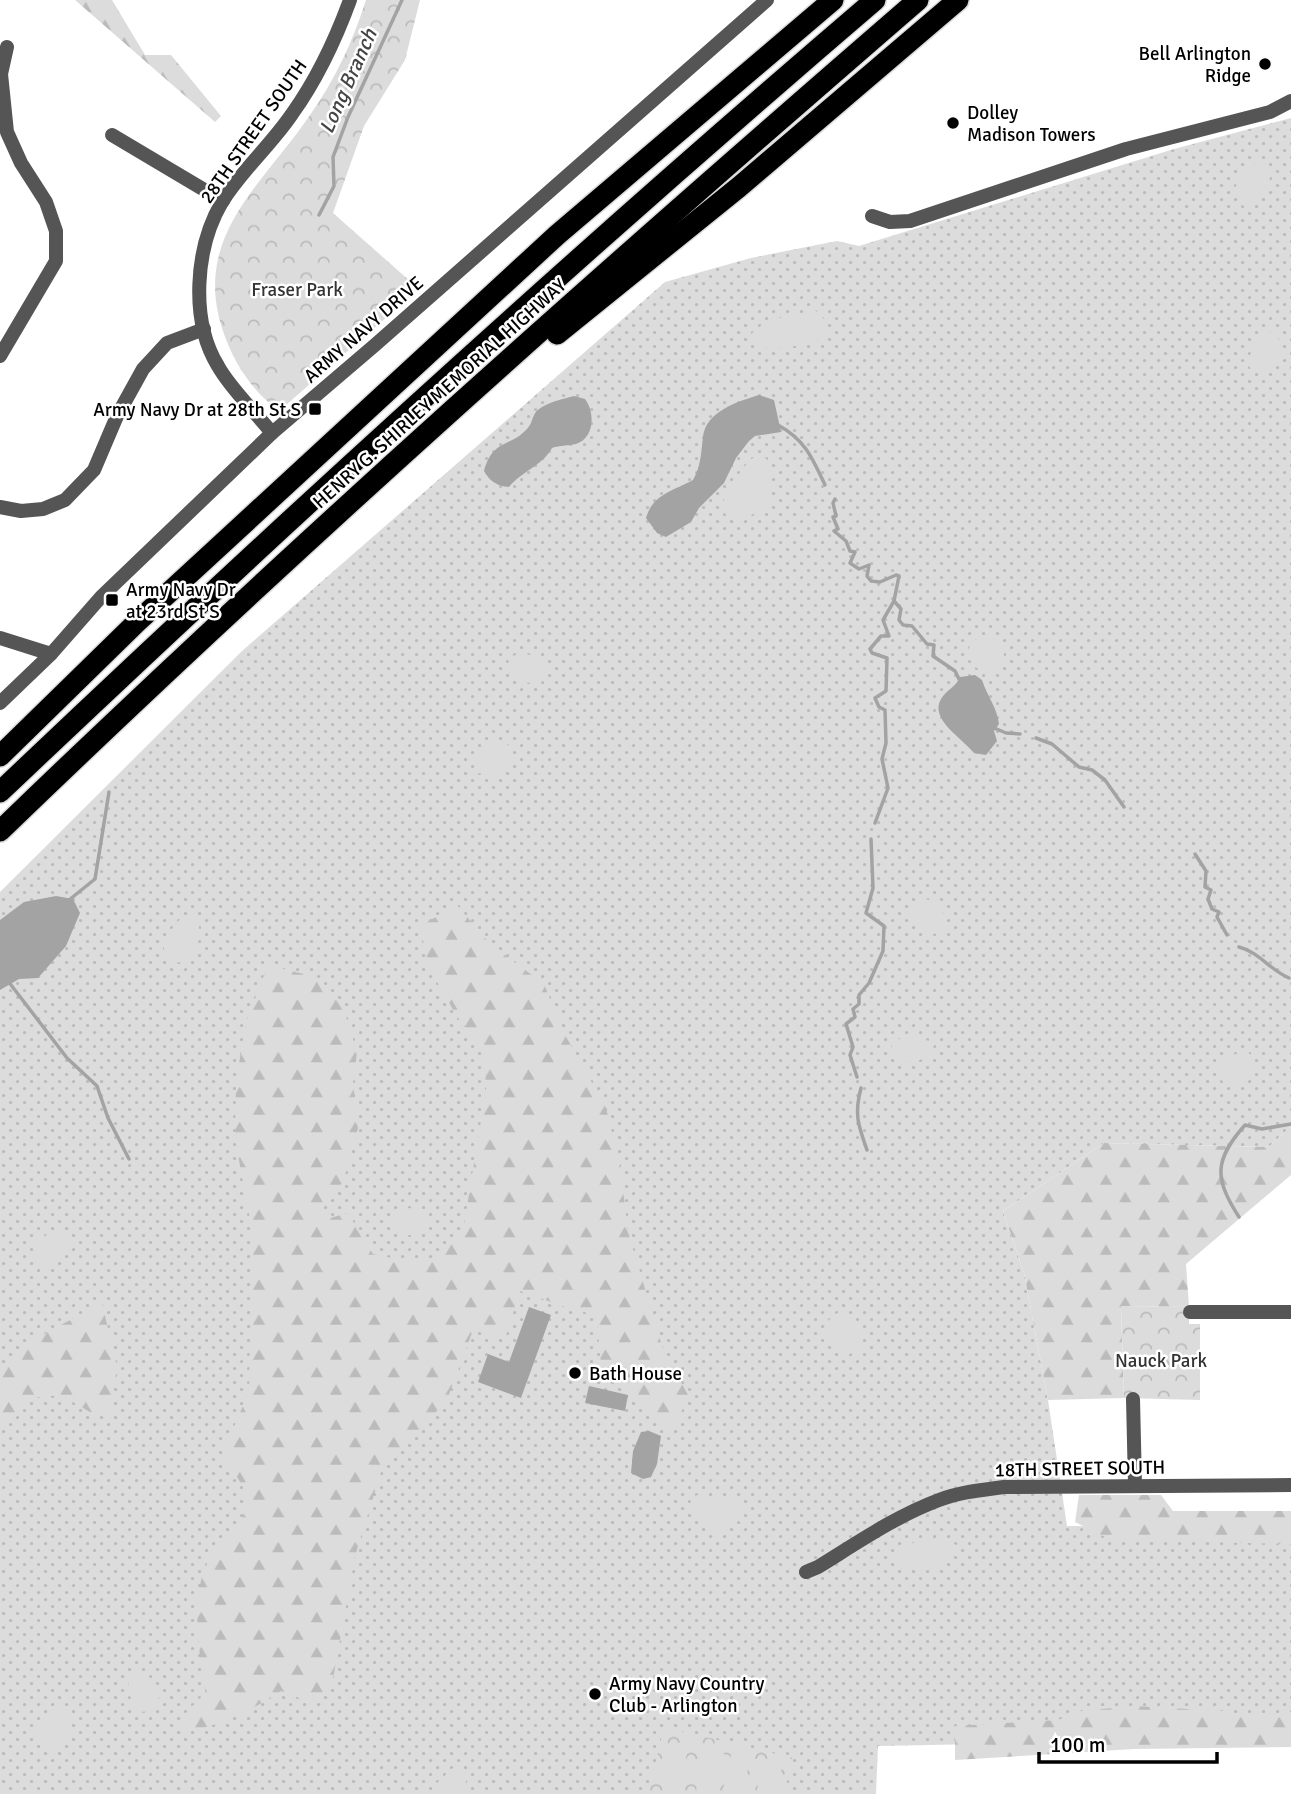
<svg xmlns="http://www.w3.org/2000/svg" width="1291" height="1794" viewBox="0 0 1291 1794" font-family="Signika,sans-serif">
  <defs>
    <pattern id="grass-dots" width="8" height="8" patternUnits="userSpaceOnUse" patternTransform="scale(1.75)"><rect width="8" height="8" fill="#dcdcdc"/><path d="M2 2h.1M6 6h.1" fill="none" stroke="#bbb" stroke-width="1.8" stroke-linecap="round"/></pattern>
    <pattern id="forest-firs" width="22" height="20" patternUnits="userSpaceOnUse" patternTransform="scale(1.75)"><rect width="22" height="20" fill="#dcdcdc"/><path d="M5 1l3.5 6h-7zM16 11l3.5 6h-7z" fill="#bbb"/></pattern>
    <pattern id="park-crowns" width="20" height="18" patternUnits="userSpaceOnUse" patternTransform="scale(1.75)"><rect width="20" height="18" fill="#dcdcdc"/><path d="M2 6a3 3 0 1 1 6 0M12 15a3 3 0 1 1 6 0" fill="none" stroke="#bbb"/></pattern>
  </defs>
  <rect width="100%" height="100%" fill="#fff"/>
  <!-- grass -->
  <polygon fill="url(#grass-dots)" points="1291,118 1291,1126 1269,1147 1104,1143 1003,1211 1024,1273 1048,1400 1067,1526 1291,1527 1291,1738 878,1746 876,1794 0,1794 0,892 242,651 665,282 751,258 837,241 859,246 1174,149"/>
  <!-- forest -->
  <g fill="url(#forest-firs)">
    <polygon points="75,0 112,0 145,55 171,55 221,116 215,122"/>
    <path d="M457,905l32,38 55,41 20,49 42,75 14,57 8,67 35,117 25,46 -14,35 -29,-18 -20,-25 -24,-23 -5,-49 -28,-7 -48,-17 -15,48 -32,-9 -26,70 -66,72 -26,84 -22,123 -18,25 -34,-13c-31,20 -59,34 -96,41l-3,-15 24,-25c-7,-37 -16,-93 1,-128 12,-23 42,-38 39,-68 -1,-10 -18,-32 -24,-42l27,-62 3,-162 -17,-91 1,-57 10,-60 22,-57 51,13 25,32 13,42 -4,31 5,45 -15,54 -21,24 -3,15 29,-8 25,41 37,8 29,-4 24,-27 23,-141 -2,-41 -26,-31 -29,-50 -9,-42z"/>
    <polygon points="1291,1126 1291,1175 1186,1264 1189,1307 1121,1306 1124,1398 1048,1400 1024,1273 1003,1211 1104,1143 1269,1147"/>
    <polygon points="102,1303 117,1367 110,1413 95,1415 61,1395 32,1398 0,1431 0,1368 27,1343"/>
    <polygon points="1079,1495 1161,1495 1173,1511 1291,1511 1291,1544 1111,1540 1075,1522"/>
    <polygon points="1135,1706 1223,1711 1258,1717 1291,1712 1291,1747 1134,1749 955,1760 955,1726 1058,1720 1081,1711"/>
  </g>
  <!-- park -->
  <g fill="url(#park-crowns)">
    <path d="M366,0h54l-15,60 -41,66 -31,87 86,76 -133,116 -9,4c-26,-19 -44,-48 -54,-78 -32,-95 40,-146 87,-216 25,-35 43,-74 56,-115z"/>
    <polygon points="1121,1306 1189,1307 1189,1324 1200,1324 1200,1400 1124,1398"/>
    <polygon points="664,1727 793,1758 784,1794 660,1794 649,1791"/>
  </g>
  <!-- pitch -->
  <g fill="#dcdcdc">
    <path d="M1259,162l9,2c11,15 -12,33 -23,43l-6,-4c-9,-21 2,-33 20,-41z"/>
    <path d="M815,310l12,12c-1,6 -1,12 -6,16 -8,7 -51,13 -60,9 -6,-3 -8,-8 -9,-14l15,-12z"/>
    <path d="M1271,331l10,11c0,17 -8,33 -28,30 -12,-10 5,-38 18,-41z"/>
    <path d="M754,457l11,1 5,4v38c-12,14 -37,30 -49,8 4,-14 21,-42 33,-51z"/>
    <path d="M985,636c20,4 25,23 11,38 -26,1 -41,-31 -11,-38z"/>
    <path d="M523,653c14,4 32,10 23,27 -15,6 -30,3 -39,-11 1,-11 5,-14 16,-16z"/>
    <path d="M490,741h12l9,6 2,7 -4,15 -13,8 -18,-4c-7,-13 0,-26 12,-32z"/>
    <path d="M921,898c16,2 26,14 23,30 -24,22 -46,-17 -23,-30z"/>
    <path d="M186,915h7l5,5c11,51 -50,56 -30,16 4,-9 10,-16 18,-21z"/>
    <path d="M909,1035l20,6 5,4 -3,10c-9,6 -26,9 -36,5 -5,-7 -5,-11 -1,-19z"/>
    <path d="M1240,1052h8l5,6 2,13c-11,23 -37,22 -36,-4l4,-7z"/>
    <path d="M409,1208l17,5 4,5 -3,14c-14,6 -27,4 -38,-7 0,-12 9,-15 20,-17z"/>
    <polygon points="52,1231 65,1234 73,1245 63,1258 44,1268 33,1262 30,1257 37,1242"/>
    <path d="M843,1311c15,7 21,18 19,34 -22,30 -58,-22 -19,-34z"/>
    <path d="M697,1495l42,4 6,5 -1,12 -18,16c-17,2 -29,-13 -36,-26l1,-7z"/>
    <path d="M923,1539l25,2 8,4 1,9c-18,16 -39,24 -60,8v-9l6,-6z"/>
    <path d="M136,1668l12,7 11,21 -2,7 -13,9c-16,-4 -19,-31 -12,-43z"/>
    <path d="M60,1706c12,8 12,21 10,34l-8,8 -10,1 -14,-10 -2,-11 13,-17z"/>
    <polygon points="671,1741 689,1745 680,1787 661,1782"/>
    <polygon points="706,1749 725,1754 715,1794 696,1790"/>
    <polygon points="731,1755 750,1760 742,1794 722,1794"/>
    <polygon points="763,1763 782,1767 776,1794 756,1794"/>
    <path d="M455,1766l10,4c3,9 1,16 -5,24h-20l-3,-3v-8z"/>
  </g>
  <!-- water -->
  <g fill="#a3a3a3">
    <path d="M759,395l15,5 7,32 -26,4 -6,5 -13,17 -12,25 -25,25 -8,14 -25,15 -9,-4 -11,-15c7,-24 27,-27 47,-38 8,-14 8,-27 10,-43 3,-26 34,-35 56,-42z"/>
    <path d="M574,396l11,3c10,13 10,39 -9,45 -8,2 -16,1 -24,4 -10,18 -30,23 -43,39 -11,-1 -19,-5 -25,-16 9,-34 30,-23 46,-46 4,-8 3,-13 12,-18 10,-6 21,-8 32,-11z"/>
    <path d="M975,675l7,5c5,16 15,27 17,44l-5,7 3,10 -11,14 -12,-2c-12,-15 -45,-34 -33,-54 5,-9 15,-12 19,-22z"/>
    <polygon points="56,896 73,899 80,913 66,946 38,978 19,979 0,990 0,920 24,902"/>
    <polygon points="529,1307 551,1315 521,1398 478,1382 488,1354 509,1362"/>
    <polygon points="589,1386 628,1395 625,1411 585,1403"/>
    <polygon points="649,1431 661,1436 657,1464 651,1477 643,1479 631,1473 633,1451 641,1432"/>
  </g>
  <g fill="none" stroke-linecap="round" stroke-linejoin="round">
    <!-- stream -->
    <g stroke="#a3a3a3" stroke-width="3.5">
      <polyline points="319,215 334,186 333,157 348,117 402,0"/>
      <path d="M778,425c27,15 34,32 47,60"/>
      <polyline points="835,499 833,503 836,516 833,517 838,529 834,531 846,541 850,551 855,552 850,563 859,569 869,565 867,576 871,581 880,582 896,575 899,576 894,601 901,609 899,620 903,625 912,626 927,644 934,645 933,656 955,671 960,681"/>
      <polyline points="992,727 1006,733 1020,734"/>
      <polyline points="1036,738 1052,744 1079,767 1092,770 1105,780 1124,807"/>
      <polyline points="875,823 888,788 882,759 886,743 885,710 879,707 875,698 886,691 887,658 872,653 870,649 881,636 889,636 883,620 894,601"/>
      <polyline points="1195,854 1206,871 1205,887 1211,890 1208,899 1212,909 1219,912 1217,917 1227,935"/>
      <polyline points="69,900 95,879 109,792"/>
      <path d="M1239,947c20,5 31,23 50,31"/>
      <polyline points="8,981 67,1058 97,1086 108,1118 129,1159"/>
      <polyline points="857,1077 850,1055 853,1047 846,1024 855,1017 853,1009 859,1004 859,995 869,983 883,951 884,926 866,913 873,888 871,839"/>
      <path d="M861,1088c-7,26 -3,37 6,62"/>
      <path d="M1239,1217c-25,-39 -25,-57 6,-92l17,4 29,-5"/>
    </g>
    <defs>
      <g id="highway">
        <polyline points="557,334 739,187 958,0"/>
        <polyline points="0,756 137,622 557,235 833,0"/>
        <path d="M0,792c285,-271 576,-536 875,-792"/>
        <path d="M0,831c297,-287 606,-561 918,-831"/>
      </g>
    </defs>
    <!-- highway casing -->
    <use href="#highway" stroke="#dbdbdb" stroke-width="24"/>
    <!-- minor -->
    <g stroke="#555" stroke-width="14">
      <polyline points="112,135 223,201"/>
      <polyline points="872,216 890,222 910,221 1126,149 1270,112 1291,101"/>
      <polyline points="0,356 56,261 56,231 46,202 21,163 7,132 1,74 7,47"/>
      <path d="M272,433c-16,-20 -42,-45 -54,-67 -28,-46 -23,-118 4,-164 20,-32 49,-57 70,-88 25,-35 43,-73 58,-114"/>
      <polyline points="0,507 21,511 43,509 65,500 94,470 117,416 143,369 167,343 204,329"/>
      <polyline points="0,638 51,654"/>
      <polyline points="0,703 51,654 101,597 272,433 375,345 767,0"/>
      <polyline points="1190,1312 1291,1312"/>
      <polyline points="1133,1399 1135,1485"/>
      <path d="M806,1572l12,-5c39,-24 78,-51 121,-67 21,-8 43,-10 65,-13l287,-2"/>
    </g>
    <!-- highway -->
    <use href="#highway" stroke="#000" stroke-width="21"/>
  </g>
  <!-- markers -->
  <g fill="#000" stroke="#fff" stroke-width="2.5">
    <circle cx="1265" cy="64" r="7"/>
    <circle cx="953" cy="123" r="7"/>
    <rect x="308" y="402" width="14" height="14" rx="3.5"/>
    <rect x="105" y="593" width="14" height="14" rx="3.5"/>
    <circle cx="575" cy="1373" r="7"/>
    <circle cx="595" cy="1694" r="7"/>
  </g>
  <g text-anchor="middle" stroke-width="5" stroke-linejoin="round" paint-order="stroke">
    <!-- poi labels -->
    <g font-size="19" fill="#000" stroke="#fff" text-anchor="start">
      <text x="1251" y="60" text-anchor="end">Bell Arlington<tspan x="1251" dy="22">Ridge</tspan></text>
      <text x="967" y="119">Dolley<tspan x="967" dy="22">Madison Towers</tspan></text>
      <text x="301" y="416" text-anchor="end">Army Navy Dr at 28th St S</text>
      <text x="126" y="596">Army Navy Dr<tspan x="126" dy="22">at 23rd St S</tspan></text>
      <text x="589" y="1380">Bath House</text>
      <text x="609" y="1690">Army Navy Country<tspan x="609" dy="22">Club - Arlington</tspan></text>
    </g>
    <!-- street labels -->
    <g font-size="19" fill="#000" stroke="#fff">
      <text transform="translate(253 131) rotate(-55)" y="7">28TH STREET SOUTH</text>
      <text transform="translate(363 329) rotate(-41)" y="7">ARMY NAVY DRIVE</text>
      <text transform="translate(439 393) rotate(-42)" y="7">HENRY G. SHIRLEY MEMORIAL HIGHWAY</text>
      <text transform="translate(1080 1468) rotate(-1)" y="7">18TH STREET SOUTH</text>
    </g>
    <!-- park labels -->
    <g font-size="19" fill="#333" stroke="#fff">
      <text x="297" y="296">Fraser Park</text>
      <text x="1161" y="1367">Nauck Park</text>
    </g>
    <!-- water labels -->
    <g font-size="21" font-style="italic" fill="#444" stroke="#fff">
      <text transform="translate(348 81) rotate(-66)" y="7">Long Branch</text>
    </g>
  </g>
  <!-- scale -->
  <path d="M1039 1752v10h178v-10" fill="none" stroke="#000000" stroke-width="3.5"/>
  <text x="1050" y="1752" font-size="21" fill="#000000" stroke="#ffffff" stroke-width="5" paint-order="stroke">100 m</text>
</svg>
